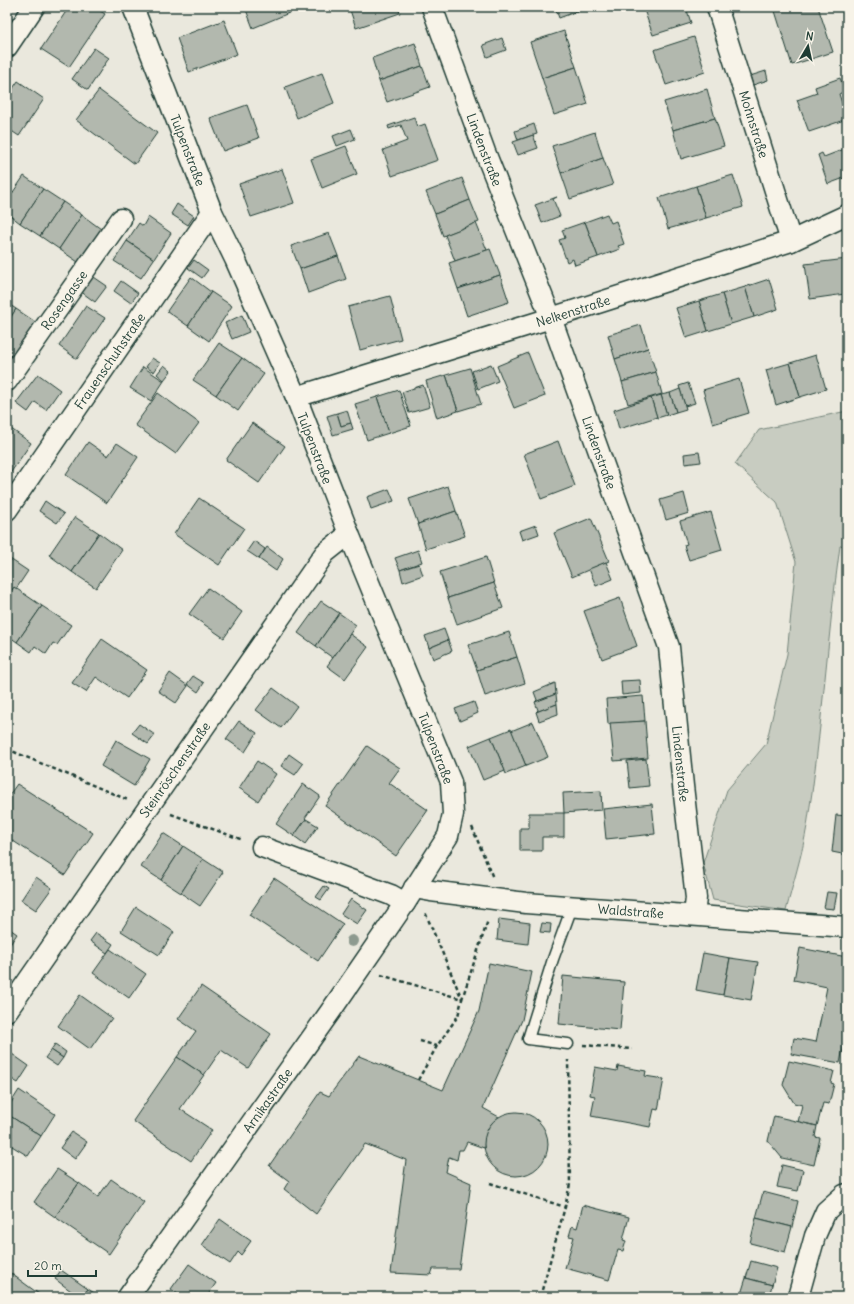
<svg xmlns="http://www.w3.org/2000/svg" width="854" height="1304" viewBox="0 0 854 1304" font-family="Delius,sans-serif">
  <rect width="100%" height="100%" fill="#eae8dd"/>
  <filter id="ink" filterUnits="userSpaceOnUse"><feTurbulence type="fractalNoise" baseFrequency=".025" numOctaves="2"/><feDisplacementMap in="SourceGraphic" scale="8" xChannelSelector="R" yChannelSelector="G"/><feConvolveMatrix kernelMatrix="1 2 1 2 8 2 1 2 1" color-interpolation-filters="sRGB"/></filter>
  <g filter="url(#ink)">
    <!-- green -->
    <path fill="#c8ccc1" stroke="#74847a" d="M847,411v133l-7,2c-13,93 -18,187 -33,280 -5,29 -14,57 -21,85l-73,-11 -10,-37 24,-73 39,-46 21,-90 9,-92 -19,-60 -42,-38 24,-34z"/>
    <!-- building -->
    <g fill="#b2b8ae" stroke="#1f3d34">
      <polygon points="69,7 94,7 105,14 69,67 41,49"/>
      <polygon points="245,7 287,7 289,13 253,28"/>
      <polygon points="349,7 398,7 400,13 356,28"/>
      <polygon points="555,7 573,7 575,12 559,18"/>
      <polygon points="573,7 587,7 588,8 575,12"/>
      <polygon points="643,7 686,7 691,23 653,35"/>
      <polygon points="788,7 818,7 833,52 792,65 775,11"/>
      <polygon points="224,20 237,54 189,72 177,38"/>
      <polygon points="564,31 576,67 542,78 530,42"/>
      <polygon points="694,37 705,72 666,85 654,50"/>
      <polygon points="502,38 506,50 487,57 483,45"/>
      <polygon points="415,43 422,66 379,81 372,58"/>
      <polygon points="94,48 109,58 88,90 72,79"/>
      <polygon points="422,66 430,87 387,102 379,81"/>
      <polygon points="576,67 588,104 554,115 542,78"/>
      <polygon points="766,71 768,80 753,85 750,76"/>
      <polygon points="322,73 334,103 297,118 285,87"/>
      <polygon points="840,78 845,91 839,94 847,119 809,132 797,100 817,93 815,87"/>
      <polygon points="18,81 44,99 19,136 7,128 7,97"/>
      <polygon points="707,89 715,118 673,130 664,102"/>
      <polygon points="99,90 157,133 135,164 76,120"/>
      <polygon points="247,105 259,138 223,151 210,118"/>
      <polygon points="414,117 417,127 425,124 438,160 392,176 383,150 407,141 401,125 389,129 388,126"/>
      <polygon points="715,118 724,146 681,159 673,130"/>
      <polygon points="534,124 537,134 518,140 515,131"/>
      <polygon points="351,129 355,139 337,146 333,136"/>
      <polygon points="595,132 603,158 561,173 552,146"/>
      <polygon points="533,135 538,148 518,155 513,142"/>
      <polygon points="346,146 357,174 322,188 311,159"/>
      <polygon points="847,148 847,177 828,184 818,155 822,153 824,157"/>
      <polygon points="603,158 613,185 570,199 561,173"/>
      <polygon points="282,169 294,203 251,217 239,184"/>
      <polygon points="733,175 743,207 706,218 696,186"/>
      <polygon points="24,176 43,189 20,223 7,213 7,201"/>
      <polygon points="462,178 470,200 435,214 426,192"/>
      <polygon points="696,186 706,218 668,229 659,198"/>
      <polygon points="43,189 63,202 40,236 20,223"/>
      <polygon points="557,197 553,199 560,216 542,223 535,205"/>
      <polygon points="470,200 479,222 443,236 435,214"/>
      <polygon points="63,202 82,215 59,249 40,236"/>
      <polygon points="177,204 194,216 188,225 171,214"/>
      <polygon points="607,214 611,223 616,221 624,244 618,246 620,249 598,257 585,222"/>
      <polygon points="82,215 101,229 78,262 59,249"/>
      <polygon points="148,217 171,233 154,259 127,241 139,223 143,226"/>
      <polygon points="585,222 598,257 575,265 573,259 567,262 559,240 565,238 562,230"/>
      <polygon points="476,223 487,250 455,261 445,235"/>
      <polygon points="329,233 338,256 300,269 291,246"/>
      <polygon points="127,241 154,259 141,278 114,261"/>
      <polygon points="490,249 500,275 458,289 449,263"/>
      <polygon points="338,256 346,279 308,293 300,269"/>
      <polygon points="847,259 847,300 845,294 810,299 805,264"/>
      <polygon points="194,260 208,270 202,278 188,268"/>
      <polygon points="91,275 107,286 95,302 80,291"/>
      <polygon points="500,275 509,302 467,316 458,289"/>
      <polygon points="191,277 211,292 188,326 167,311"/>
      <polygon points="769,279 778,309 754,317 745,287"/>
      <polygon points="121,281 138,293 131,303 114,291"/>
      <polygon points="745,287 754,317 731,324 722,294"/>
      <polygon points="211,292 232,306 209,341 188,326"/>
      <polygon points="722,294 731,324 708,331 699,301"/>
      <polygon points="390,296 401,339 360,350 348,307"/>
      <polygon points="699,301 708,331 686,338 676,308"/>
      <polygon points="7,303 16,309 7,323"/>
      <polygon points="86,306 105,318 77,359 59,346"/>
      <polygon points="16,309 37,323 13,359 7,356 7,323"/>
      <polygon points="242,315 249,332 232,339 225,323"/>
      <polygon points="641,325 648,348 615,359 608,335"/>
      <polygon points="219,343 242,358 216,395 193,380"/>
      <polygon points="648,348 656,372 622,382 615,359"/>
      <polygon points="528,353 545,396 514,408 497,366"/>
      <polygon points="816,355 826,389 800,397 790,363"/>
      <polygon points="152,358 160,363 154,372 146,367"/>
      <polygon points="242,358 264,374 238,411 216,395"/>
      <polygon points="790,363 800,397 776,405 766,370"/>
      <polygon points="491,364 498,381 478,389 472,371"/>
      <polygon points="164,365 171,371 164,380 157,374"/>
      <polygon points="143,367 164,381 151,401 130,388"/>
      <polygon points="470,368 481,404 458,411 446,375"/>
      <polygon points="656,372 662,394 628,404 622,382"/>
      <polygon points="38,374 60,390 46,410 35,402 28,412 16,403"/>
      <polygon points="446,375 458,411 437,418 426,381"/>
      <polygon points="739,379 749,413 713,424 703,390"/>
      <polygon points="688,383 695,403 685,406 679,386"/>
      <polygon points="423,385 430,407 409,413 402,392"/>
      <polygon points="680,389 686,409 676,412 670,393"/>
      <polygon points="399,390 411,426 389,433 377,397"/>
      <polygon points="158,393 199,423 176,454 135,425"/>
      <polygon points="670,393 676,412 667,415 661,395"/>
      <polygon points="661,395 667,415 657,418 651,398"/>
      <polygon points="377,397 389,433 367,440 355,404"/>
      <polygon points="651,398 657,417 619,429 614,410"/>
      <polygon points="347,410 351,423 341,426 337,413"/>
      <polygon points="337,413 341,426 351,423 353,429 333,435 327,416"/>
      <polygon points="252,423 285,446 259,483 226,460"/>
      <polygon points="7,426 31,443 7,478"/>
      <polygon points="558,441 575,486 541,499 524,454"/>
      <polygon points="88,442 108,456 117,443 138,457 107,503 66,475"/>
      <polygon points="699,452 701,462 685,464 684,454"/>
      <polygon points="448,486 456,511 418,524 409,499"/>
      <polygon points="389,489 394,501 371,509 367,497"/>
      <polygon points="684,493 689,513 666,520 660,500"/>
      <polygon points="199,498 244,528 219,565 174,534"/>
      <polygon points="45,501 64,514 57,523 39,511"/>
      <polygon points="456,511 465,536 426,549 418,524"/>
      <polygon points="711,512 722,550 689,560 684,545 687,544 680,521"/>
      <polygon points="75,517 99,533 72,572 49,555"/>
      <polygon points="591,518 609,561 572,577 554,533"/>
      <polygon points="536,525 539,534 522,540 519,531"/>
      <polygon points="99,533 122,550 96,588 72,572"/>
      <polygon points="254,541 265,549 259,559 247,551"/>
      <polygon points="267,547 283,559 276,571 259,559"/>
      <polygon points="418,550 422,562 400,570 395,558"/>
      <polygon points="7,557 28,571 16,589 14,587 7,597"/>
      <polygon points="486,557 494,583 448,598 440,572"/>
      <polygon points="606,562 613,579 596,586 589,569"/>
      <polygon points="419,564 423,575 403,582 400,570"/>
      <polygon points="494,583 503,608 457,624 448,598"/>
      <polygon points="14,587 42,606 17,642 7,635 7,597"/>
      <polygon points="208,588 242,612 224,638 189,614"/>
      <polygon points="620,598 637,646 602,659 584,611"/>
      <polygon points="321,601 339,613 316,646 298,633"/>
      <polygon points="42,606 71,625 57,645 53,643 46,654 35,646 31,652 17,642"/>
      <polygon points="339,613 356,625 333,658 316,646"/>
      <polygon points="444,629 448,640 429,648 425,636"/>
      <polygon points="509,632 517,657 477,670 468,645"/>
      <polygon points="350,634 368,647 345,679 327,666"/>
      <polygon points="102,639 147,670 127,698 96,677 86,692 72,683"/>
      <polygon points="448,640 452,651 433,659 429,648"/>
      <polygon points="517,657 525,683 485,696 477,670"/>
      <polygon points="170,673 188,686 176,703 158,691"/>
      <polygon points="193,676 204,683 198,692 187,684"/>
      <polygon points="640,680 641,693 622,695 621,681"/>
      <polygon points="555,683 556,694 535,702 537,700 534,692"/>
      <polygon points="273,688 297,706 281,728 256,710"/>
      <polygon points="556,694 557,704 536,712 538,710 535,702"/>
      <polygon points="643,696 645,721 608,724 606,699"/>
      <polygon points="474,702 478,713 460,721 455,709"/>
      <polygon points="557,704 558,714 539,721 536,712"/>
      <polygon points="239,721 257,733 245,752 226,739"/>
      <polygon points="645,721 648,758 614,761 610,723"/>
      <polygon points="533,722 548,757 526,766 511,731"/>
      <polygon points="139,724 155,735 148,744 132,733"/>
      <polygon points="511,729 526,766 506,774 491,737"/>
      <polygon points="491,737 505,771 483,780 469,746"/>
      <polygon points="116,740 150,759 134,786 101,766"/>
      <polygon points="367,746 400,768 389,783 428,810 396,856 325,806"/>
      <polygon points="289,754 303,764 295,775 281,766"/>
      <polygon points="646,759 649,786 630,788 627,761"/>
      <polygon points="257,761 276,774 258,801 239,788"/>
      <polygon points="17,784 93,833 65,875 7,837 7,798"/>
      <polygon points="303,784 320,796 305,818 306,819 294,836 276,824"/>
      <polygon points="601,791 602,810 564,813 563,793"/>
      <polygon points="652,804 655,834 606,839 603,809"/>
      <polygon points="529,813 564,813 564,837 542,837 542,851 520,851 520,828 529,828"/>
      <polygon points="836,815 847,816 847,855 832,852"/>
      <polygon points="306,819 318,826 305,844 294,836"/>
      <polygon points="163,833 183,846 161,880 141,867"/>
      <polygon points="183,846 203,859 181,893 161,880"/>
      <polygon points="203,859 223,872 200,906 181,893"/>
      <polygon points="36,877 52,888 36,910 21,900"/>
      <polygon points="274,878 343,924 318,961 249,915"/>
      <polygon points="324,886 329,889 321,900 316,897"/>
      <polygon points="827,892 837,893 834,909 824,908"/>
      <polygon points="351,899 367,910 357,924 341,914"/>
      <polygon points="136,907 174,932 159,955 121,931"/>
      <polygon points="499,919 530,923 528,944 497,940"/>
      <polygon points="542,923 551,924 550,933 540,932"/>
      <polygon points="7,927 17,934 7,949"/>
      <polygon points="96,933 113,944 107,953 90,941"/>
      <polygon points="800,948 847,957 847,1029 840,1063 791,1054 794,1038 816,1042 827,987 794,980"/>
      <polygon points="110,949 146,974 129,998 93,973"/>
      <polygon points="703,953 730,958 723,995 696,990"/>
      <polygon points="730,958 758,962 751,1000 723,995"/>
      <polygon points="489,963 532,972 522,1020 483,1108 499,1117 491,1124 488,1130 485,1139 484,1148 467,1142 463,1150 459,1150 457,1160 449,1157 446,1172 471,1183 459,1269 433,1269 431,1275 391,1273 406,1160 365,1144 316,1214 284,1189 289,1181 269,1166 320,1092 329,1096 359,1056 443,1090 479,1011"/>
      <polygon points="563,976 624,982 620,1030 559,1024"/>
      <polygon points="201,986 271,1034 248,1068 221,1050 204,1075 177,1057 196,1031 178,1019"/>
      <polygon points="80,995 112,1018 90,1049 58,1026"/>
      <polygon points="55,1044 66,1052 63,1058 51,1050"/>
      <polygon points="51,1050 63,1058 57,1066 45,1058"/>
      <polygon points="12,1054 29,1066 18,1083 7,1076 7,1061"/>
      <polygon points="177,1057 204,1075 180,1109 212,1130 191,1161 133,1121"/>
      <polygon points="789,1061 834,1071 831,1083 834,1084 829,1104 823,1103 817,1126 798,1122 802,1105 794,1103 783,1085"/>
      <polygon points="618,1066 646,1071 645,1076 664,1079 658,1110 654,1109 650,1127 591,1116 595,1096 590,1095 595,1067 617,1071"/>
      <polygon points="19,1090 55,1114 41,1136 7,1114 7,1109"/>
      <circle cx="516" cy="1144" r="32"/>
      <polygon points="7,1114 41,1136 28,1156 7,1143"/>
      <polygon points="774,1116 817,1126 815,1137 820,1138 814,1165 782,1158 768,1141"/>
      <polygon points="72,1132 87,1142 75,1159 60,1148"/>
      <polygon points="782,1165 803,1170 798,1191 777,1187"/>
      <polygon points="57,1169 79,1183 55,1217 34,1202"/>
      <polygon points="111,1179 144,1202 109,1254 55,1217 79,1183 98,1197"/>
      <polygon points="763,1192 798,1201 792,1227 756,1218"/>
      <polygon points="583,1205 629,1217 623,1240 626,1241 623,1251 618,1250 609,1280 565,1268 574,1237 569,1236 572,1226 577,1228"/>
      <polygon points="756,1218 792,1227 785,1252 750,1243"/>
      <polygon points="220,1219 251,1241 241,1255 238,1252 230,1264 202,1245"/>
      <polygon points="751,1261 777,1268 772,1285 746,1278"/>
      <polygon points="189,1264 216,1283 207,1296 209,1297 182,1297 171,1289"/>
      <polygon points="61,1270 88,1289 82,1297 79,1297 55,1279"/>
      <polygon points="9,1272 43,1297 7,1297 7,1274"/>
      <polygon points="746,1278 772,1285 769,1297 740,1297"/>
      <polygon points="88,1289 96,1294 94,1297 82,1297"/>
    </g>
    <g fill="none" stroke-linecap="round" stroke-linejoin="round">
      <defs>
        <polyline id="service" points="568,1044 528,1039 553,959 572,907"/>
        <g id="minor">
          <path id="s1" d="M432,7l53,145 66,166 118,329 14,139 13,112 -2,17"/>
          <path id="s2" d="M717,7l74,234"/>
          <polyline points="7,47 34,7"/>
          <path id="s3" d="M7,381l114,-162"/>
          <path id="s4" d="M296,397l255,-79 240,-77 56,-26"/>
          <path id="s5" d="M7,510l205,-298"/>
          <polyline points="262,847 391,895 405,903"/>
          <path id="s6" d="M414,888l17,3 95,12 321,24"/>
          <path id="s7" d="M7,1011l318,-458 24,-19"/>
          <path id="s8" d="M128,1297l202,-285 75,-109 43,-67 5,-22 -2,-32 -102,-248 -53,-137 -61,-138 -23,-47 -79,-205"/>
          <polyline points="798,1297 815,1236 826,1211 844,1195 847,1194"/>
        </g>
      </defs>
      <!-- service casing -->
      <use href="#service" stroke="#1f3d34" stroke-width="13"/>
      <!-- minor casing -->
      <use href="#minor" stroke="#1f3d34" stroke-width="23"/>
      <!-- path -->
      <g stroke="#1f3d34" stroke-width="2.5" stroke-dasharray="4 3" stroke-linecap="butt">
        <polyline points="7,749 128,800"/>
        <polyline points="171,814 243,840"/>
        <polyline points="472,827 493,878"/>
        <polyline points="381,975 462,999 488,920"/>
        <polyline points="420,1041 437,1046"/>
        <polyline points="583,1045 632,1049"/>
        <polyline points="418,1080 437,1046 458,1016 462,999 425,912"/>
        <polyline points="490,1183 565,1207 570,1184 568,1060"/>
        <polyline points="542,1297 542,1290 565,1207"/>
      </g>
      <!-- service -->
      <use href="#service" stroke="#f7f3e8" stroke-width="10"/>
      <!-- minor -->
      <use href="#minor" stroke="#f7f3e8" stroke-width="20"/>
    </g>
    <!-- trees -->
    <circle fill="#8d9a8f" cx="352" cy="941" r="6"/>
  </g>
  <g text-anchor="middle" stroke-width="3.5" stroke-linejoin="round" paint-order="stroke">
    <!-- street labels -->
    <g font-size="13" fill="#1f3d34" stroke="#f7f3e8">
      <text dy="5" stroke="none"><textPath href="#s2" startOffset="123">Mohnstraße</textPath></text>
      <text transform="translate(188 150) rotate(69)" y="5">Tulpenstraße</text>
      <text dy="5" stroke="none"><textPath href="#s1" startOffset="152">Lindenstraße</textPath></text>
      <text dy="5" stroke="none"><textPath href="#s3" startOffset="99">Rosengasse</textPath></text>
      <text dy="5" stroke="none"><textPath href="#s4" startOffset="290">Nelkenstraße</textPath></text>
      <text dy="5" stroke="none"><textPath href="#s5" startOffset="181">Frauenschuhstraße</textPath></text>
      <text transform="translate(315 448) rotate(69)" y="5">Tulpenstraße</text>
      <text dy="5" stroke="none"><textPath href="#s1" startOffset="476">Lindenstraße</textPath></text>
      <text transform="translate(436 748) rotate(69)" y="5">Tulpenstraße</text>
      <text dy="5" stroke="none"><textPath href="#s1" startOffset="800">Lindenstraße</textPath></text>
      <text dy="5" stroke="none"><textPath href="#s7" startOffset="294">Steinröschenstraße</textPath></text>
      <text dy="5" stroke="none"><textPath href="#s6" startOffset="218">Waldstraße</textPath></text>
      <text dy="5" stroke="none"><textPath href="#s8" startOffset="241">Arnikastraße</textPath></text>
    </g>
  </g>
  <!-- margin -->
  <rect width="854" height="1304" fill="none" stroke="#f7f3e8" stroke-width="24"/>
  <rect x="12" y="12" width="830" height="1280" fill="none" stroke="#1f3d34" stroke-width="1.5" filter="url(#ink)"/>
  <!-- north arrow -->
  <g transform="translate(808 46) rotate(9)" stroke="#f7f3e8" stroke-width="3" paint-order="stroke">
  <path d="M0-3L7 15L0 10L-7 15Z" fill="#1f3d34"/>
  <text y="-6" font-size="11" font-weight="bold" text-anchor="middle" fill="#1f3d34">N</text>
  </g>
  <!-- scale -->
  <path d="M28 1270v6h68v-6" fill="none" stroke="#1f3d34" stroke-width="2"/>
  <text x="34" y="1270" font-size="12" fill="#1f3d34" stroke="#f7f3e8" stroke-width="3" paint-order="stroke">20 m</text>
</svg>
